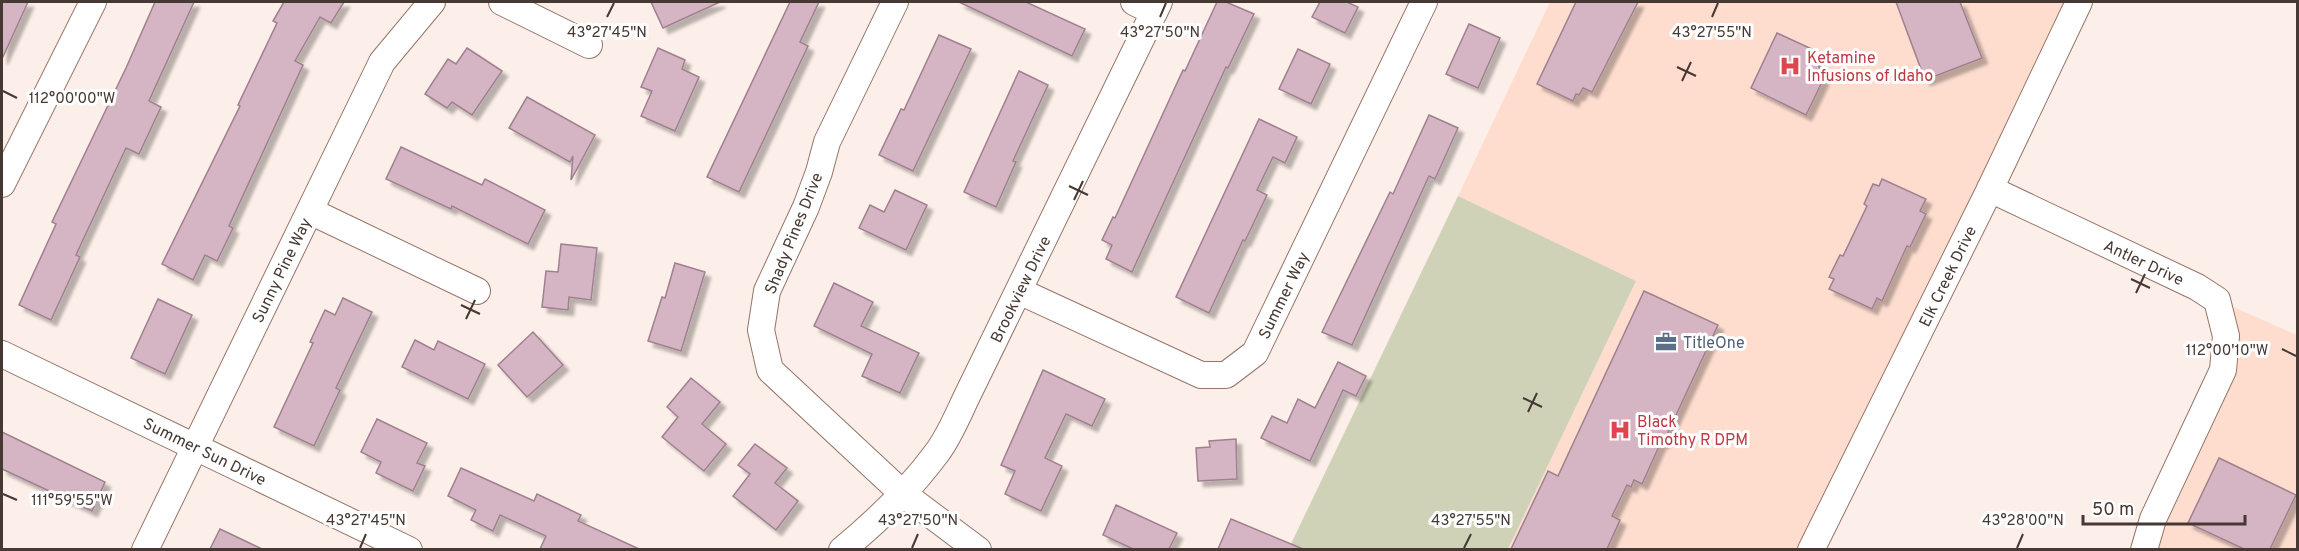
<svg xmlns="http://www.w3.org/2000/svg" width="2299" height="551" viewBox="0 0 2299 551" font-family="Overpass,sans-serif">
  <defs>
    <filter id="shadow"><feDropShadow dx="5.5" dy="5.5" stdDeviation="1.5" flood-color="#0004"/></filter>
  </defs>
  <rect width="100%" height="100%" fill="#fceee8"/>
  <!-- built -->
  <g fill="#feddcf">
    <polygon points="1550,2 2078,2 1811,549 1508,549 1636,281 1458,196"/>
    <polygon points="2217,300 2297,335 2297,549 2144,550 2223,370"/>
  </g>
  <!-- green -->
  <polygon fill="#cfd2b7" points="1458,196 1636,281 1508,549 1288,550"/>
  <!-- building -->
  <g fill="#d5b5c4" stroke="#9f808f" stroke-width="1.5" filter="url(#shadow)">
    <polygon points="2,2 28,2 2,59"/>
    <polygon points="155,2 194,2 149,101 161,107 139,154 126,148 76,255 80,257 51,320 19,305 56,224 52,222 126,68"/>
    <polygon points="284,2 344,2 331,23 320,17 295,61 303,65 229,226 233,228 217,261 205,255 193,280 162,264 240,106 238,105 277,23 273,21"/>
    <polygon points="651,2 720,2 663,28"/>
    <polygon points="790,2 819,2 800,42 808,46 739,192 707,177"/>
    <polygon points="959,2 1026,2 1085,29 1072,56"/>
    <polygon points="1217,2 1226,2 1254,14 1228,68 1226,67 1132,272 1106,259 1112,245 1102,240 1113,217 1115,218 1183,70 1185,71"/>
    <polygon points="1320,2 1347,2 1358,7 1345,33 1312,17"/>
    <polygon points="1576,2 1638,2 1592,92 1583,88 1579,95 1576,94 1573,101 1537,84"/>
    <polygon points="1896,2 1960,2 1982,58 1925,80"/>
    <polygon points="1469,24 1500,38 1478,88 1446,74"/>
    <polygon points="1777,33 1814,50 1823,80 1806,115 1751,88"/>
    <polygon points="939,35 971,49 913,171 879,155 901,109 904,110"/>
    <polygon points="467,48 502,71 472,115 452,102 447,108 425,94 448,59 456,64"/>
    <polygon points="658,48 685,60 682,69 699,77 675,131 641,116 652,91 641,87"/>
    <polygon points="1298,49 1330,64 1311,104 1279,89"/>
    <polygon points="1019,71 1048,85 1013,161 1016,162 996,207 964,192"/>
    <polygon points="527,97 595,135 571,180 573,156 570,162 509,128"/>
    <polygon points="1429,115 1458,128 1435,179 1429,176 1352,345 1322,332 1390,192 1393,194"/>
    <polygon points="1259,119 1297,137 1285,163 1273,157 1257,190 1267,195 1245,241 1243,240 1209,313 1176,297"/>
    <polygon points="401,147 482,185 485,179 545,210 528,244 452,206 451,209 386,179"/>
    <polygon points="1882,179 1926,199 1920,211 1926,214 1910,247 1907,246 1882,301 1877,298 1872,309 1829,289 1834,279 1829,277 1840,255 1843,256 1867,206 1864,204 1873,184 1879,186"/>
    <polygon points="895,190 927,205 906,250 859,228 870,205 884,212"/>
    <polygon points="561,244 597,248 591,300 569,297 568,310 542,307 546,271 558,272"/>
    <polygon points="675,263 705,272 681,351 648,341 662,297 665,298"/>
    <polygon points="834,283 873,302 861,326 919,353 900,393 862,376 872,354 814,326"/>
    <polygon points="1644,291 1718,325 1663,443 1661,442 1642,484 1634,480 1631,487 1627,485 1612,516 1620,520 1607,549 1511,549 1548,471 1558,476"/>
    <polygon points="343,298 372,312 336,388 340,390 314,446 274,427 313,343 310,342 325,310 335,315"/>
    <polygon points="158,299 192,315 165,374 131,358"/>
    <polygon points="533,332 563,365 527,397 498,365"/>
    <polygon points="415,340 434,350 438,341 485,364 468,399 402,367"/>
    <polygon points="1338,362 1366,376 1356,396 1343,390 1310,461 1261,438 1272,416 1287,423 1298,399 1315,408"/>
    <polygon points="1043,370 1105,399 1092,426 1066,414 1045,458 1062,466 1041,511 1005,494 1015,471 1001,465"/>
    <polygon points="691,378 720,402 702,424 726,444 704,471 662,437 678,417 667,407"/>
    <polygon points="377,419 427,443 417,463 425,466 413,491 376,473 381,462 361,452"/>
    <polygon points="2,432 105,482 92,511 2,469"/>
    <polygon points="1236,439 1237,479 1198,481 1196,448 1210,447 1209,441"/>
    <polygon points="755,444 787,468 775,483 798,501 776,530 733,496 750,474 738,465"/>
    <polygon points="2219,458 2296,495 2270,549 2244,549 2188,523"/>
    <polygon points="461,468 534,501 537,494 581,515 578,521 639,549 540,549 546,536 500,515 493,531 471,520 476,510 448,496"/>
    <polygon points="1116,505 1177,533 1169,549 1133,549 1103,535"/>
    <polygon points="1231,519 1303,549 1218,549"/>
    <polygon points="220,529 262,549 210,549"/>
  </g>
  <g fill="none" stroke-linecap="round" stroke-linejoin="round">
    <defs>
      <g id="minor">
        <polyline points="502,2 589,45"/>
        <polyline points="895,2 827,142 819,172 806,207 767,291 761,330 770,370 902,493 978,550"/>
        <polyline points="1134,2 1154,12"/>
        <polyline points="2,184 93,2"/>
        <polyline points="1990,189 2197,287 2217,300 2226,336 2223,370 2153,519 2144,550"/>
        <polyline points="310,211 477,291"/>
        <polyline points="1019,291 1201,375 1226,375 1255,353 1424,2"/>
        <polyline points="2,354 409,550"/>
        <polyline points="145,550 382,62 432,2"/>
        <path d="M842,550c34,-28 68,-61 94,-96 14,-18 23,-42 33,-62l190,-390"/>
        <polyline points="1811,550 1990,189 2079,2"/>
      </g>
    </defs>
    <!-- minor casing -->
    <use href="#minor" stroke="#947669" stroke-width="28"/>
    <!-- minor -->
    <use href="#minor" stroke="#fff" stroke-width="26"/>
  </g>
  <!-- ticks -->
  <path fill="none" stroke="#463833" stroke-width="2" d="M607,17l7,-14M1160,17l6,-14M1712,17l6,-14M1677,67l19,9M1682,81l9,-19M3,91l14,7M1069,186l19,9M1074,200l9,-19M2131,279l19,9M2136,293l9,-19M461,305l19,9M466,319l9,-19M2282,349l14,7M1523,398l19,9M1528,412l9,-19M3,494l14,6M360,548l6,-14M912,548l6,-14M1464,548l7,-14M2017,548l6,-14"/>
  <!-- icons -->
  <defs>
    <symbol id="hospital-bare" viewBox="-9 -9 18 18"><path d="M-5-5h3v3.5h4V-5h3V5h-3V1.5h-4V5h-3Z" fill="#e0444e" stroke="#fefefe" stroke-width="2.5" paint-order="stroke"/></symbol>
    <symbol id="office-bare" viewBox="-9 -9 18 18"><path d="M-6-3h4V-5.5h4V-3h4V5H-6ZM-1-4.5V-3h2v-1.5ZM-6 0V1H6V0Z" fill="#5c6f8a" stroke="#fefefe" stroke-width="2.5" paint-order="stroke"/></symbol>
  </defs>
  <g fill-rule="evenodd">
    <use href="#hospital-bare" x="1775" y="51" width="30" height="30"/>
    <use href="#office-bare" x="1651" y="327" width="30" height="30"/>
    <use href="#hospital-bare" x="1605" y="415" width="30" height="30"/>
  </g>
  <g text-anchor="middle" stroke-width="6" stroke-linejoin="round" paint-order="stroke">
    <!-- health labels -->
    <g font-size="16" fill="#be3a42" stroke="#fefefe" text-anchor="start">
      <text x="1807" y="63">Ketamine<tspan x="1807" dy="18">Infusions of Idaho</tspan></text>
      <text x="1637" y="427">Black<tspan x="1637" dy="18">Timothy R DPM</tspan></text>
    </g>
    <!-- street labels -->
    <g font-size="16" fill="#463833" stroke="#fefefe">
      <text transform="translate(793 233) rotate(-68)" y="6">Shady Pines Drive</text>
      <text transform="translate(2144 262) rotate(25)" y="6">Antler Drive</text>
      <text transform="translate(281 270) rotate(-64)" y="6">Sunny Pine Way</text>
      <text transform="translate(1947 276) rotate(-64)" y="6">Elk Creek Drive</text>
      <text transform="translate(1020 289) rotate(-64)" y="6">Brookview Drive</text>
      <text transform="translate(1283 295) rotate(-64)" y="6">Summer Way</text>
      <text transform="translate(205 451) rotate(26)" y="6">Summer Sun Drive</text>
    </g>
    <!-- service labels -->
    <g font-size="16" fill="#4e5e75" stroke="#fefefe" text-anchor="start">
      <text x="1683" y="348">TitleOne</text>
    </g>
  </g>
  <g font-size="15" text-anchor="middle" fill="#463833" stroke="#fefefe" stroke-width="6" stroke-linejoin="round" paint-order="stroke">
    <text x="607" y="37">43°27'45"N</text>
    <text x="1160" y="37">43°27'50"N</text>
    <text x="1712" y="37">43°27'55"N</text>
    <text x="72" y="103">112°00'00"W</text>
    <text x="2227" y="355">112°00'10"W</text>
    <text x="72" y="505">111°59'55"W</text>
    <text x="366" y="525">43°27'45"N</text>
    <text x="918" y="525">43°27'50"N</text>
    <text x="1471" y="525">43°27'55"N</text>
    <text x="2023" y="525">43°28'00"N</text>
  </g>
  <!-- border -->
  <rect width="2299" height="551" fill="none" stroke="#463833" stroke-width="6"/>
  <!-- scale -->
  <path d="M2083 515v9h162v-9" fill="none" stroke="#463833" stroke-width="3"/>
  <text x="2092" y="515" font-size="18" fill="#463833" stroke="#fefefe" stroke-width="4.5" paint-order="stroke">50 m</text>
</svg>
